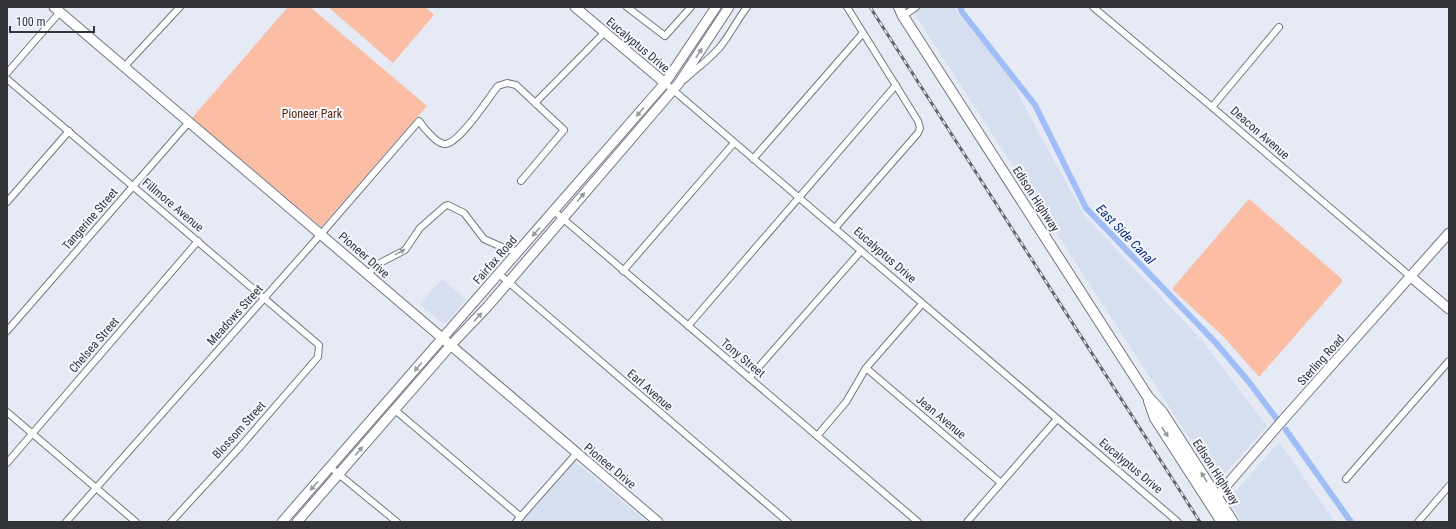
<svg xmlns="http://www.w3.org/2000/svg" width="1456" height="529" viewBox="0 0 1456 529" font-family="'Roboto Condensed',sans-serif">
  <rect width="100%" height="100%" fill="#e5eaf5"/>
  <!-- built -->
  <g fill="#d6dff0">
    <polygon points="910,7 953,7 1010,77 1027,111 1084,215 1204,343 1267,426 1222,477 1214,476"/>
    <polygon points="442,279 466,300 448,321 445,323 441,322 420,304"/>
    <polygon points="1279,442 1335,522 1242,522 1228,500"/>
    <polygon points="572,459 647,522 517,522"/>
  </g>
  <!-- green -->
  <g fill="#fbbea4">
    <polygon points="288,7 310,7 427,106 321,227 192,118"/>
    <polygon points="425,7 434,15 393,63 328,7"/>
    <polygon points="1249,199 1342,279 1342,282 1259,377 1224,337 1172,289"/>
  </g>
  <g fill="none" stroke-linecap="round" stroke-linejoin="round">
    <!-- canal -->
    <g stroke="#a1bdf7" stroke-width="6">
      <polyline points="960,7 962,12 1035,105 1086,208 1216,343 1249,382 1276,418"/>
      <polyline points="1286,430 1351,522"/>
    </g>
    <defs>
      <g id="street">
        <polyline points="627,7 665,36 691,7"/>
        <polyline points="1093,7 1212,107 1411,277"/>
        <polyline points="903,16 916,7"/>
        <polyline points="124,67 180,7"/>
        <polyline points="7,73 60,12"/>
        <polyline points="7,79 319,345 318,357 240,447 171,522"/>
        <path d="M685,79c12,-11 25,-20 35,-32 10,-12 17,-27 27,-40"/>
        <polyline points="665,83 1178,522"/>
        <polyline points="535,103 605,32"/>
        <polyline points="1212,107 1279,27"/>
        <polyline points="753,159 863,33"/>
        <polyline points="7,202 69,131"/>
        <polyline points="554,211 918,522"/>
        <polyline points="835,228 918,133 920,128 918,121 847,7"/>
        <polyline points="623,271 734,143"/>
        <polyline points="368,274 378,264 405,250 420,228 445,206 448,205 464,213 484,239 504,248 519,252"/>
        <polyline points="499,274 788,522"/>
        <polyline points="688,326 896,85"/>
        <polyline points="7,331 189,122"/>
        <polyline points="866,368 1001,483"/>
        <polyline points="749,378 861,251"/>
        <polyline points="395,410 521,517"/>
        <polyline points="7,412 136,522"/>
        <polyline points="817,436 846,402 866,368 922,304"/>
        <polyline points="7,463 198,241"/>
        <polyline points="330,467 397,522"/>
        <polyline points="1346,479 1449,361"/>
        <path d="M66,522l255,-288 98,-113c4,6 17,22 25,23 14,2 45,-47 54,-58l9,-3 9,2 48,45 -43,51"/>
        <polyline points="516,522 577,453"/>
        <polyline points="967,522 1057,419"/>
        <polyline points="1418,522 1449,486"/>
      </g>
      <g id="secondary">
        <polyline points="54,7 658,522"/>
        <polyline points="575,7 665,83"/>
        <polyline points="1411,277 1449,309"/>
        <polyline points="1212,502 1282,421 1449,233"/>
        <polyline points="282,522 665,83 716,7"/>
        <polyline points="297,522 451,345 488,306 679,83 729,7"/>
      </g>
      <g id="primary">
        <polyline points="899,7 903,16 1148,397 1162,412 1233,522"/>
        <polyline points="1149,401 1155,418 1222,522"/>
      </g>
    </defs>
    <!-- street casing -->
    <use href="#street" stroke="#727780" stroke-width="8"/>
    <!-- secondary casing -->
    <use href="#secondary" stroke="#727780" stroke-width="11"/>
    <!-- primary casing -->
    <use href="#primary" stroke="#727780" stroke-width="12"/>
    <!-- street -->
    <use href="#street" stroke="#fff" stroke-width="6"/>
    <!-- secondary -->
    <use href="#secondary" stroke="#fff" stroke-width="9"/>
    <!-- primary -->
    <use href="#primary" stroke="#fff" stroke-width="10"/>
    <defs>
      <polyline id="rail" points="870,7 1200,522"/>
    </defs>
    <!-- rail casing -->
    <use href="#rail" stroke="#62646a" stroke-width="3"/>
    <!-- rail -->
    <use href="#rail" stroke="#f4f7fe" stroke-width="1.5" stroke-dasharray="4.5" stroke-linecap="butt"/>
  </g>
  <!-- one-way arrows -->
  <defs><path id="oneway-solid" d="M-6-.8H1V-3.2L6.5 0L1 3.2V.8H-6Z"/></defs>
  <g fill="#989a9c">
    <use href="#oneway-solid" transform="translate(699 53) rotate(-57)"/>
    <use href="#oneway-solid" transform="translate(640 112) rotate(131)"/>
    <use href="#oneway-solid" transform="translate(581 197) rotate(-50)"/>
    <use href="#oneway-solid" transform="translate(536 232) rotate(131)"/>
    <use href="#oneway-solid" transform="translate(400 252) rotate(-29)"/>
    <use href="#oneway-solid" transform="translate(478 317) rotate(-47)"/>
    <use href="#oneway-solid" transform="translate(418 367) rotate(131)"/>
    <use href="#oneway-solid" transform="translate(1165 432) rotate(57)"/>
    <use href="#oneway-solid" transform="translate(359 451) rotate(-49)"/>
    <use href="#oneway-solid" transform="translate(1204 477) rotate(-122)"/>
    <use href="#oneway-solid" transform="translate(314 486) rotate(131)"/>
  </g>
  <g text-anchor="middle" stroke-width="4" stroke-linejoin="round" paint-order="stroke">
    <!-- street labels -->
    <g font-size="12" fill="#323438" stroke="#f4f7fe">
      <text transform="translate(638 45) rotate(40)" y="4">Eucalyptus Drive</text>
      <text transform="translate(1260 133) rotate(41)" y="4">Deacon Avenue</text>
      <text transform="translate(1036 199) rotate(57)" y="4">Edison Highway</text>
      <text transform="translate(173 205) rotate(40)" y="4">Fillmore Avenue</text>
      <text transform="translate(90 219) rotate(-49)" y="4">Tangerine Street</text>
      <text transform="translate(364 255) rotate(41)" y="4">Pioneer Drive</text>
      <text transform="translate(885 255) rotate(41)" y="4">Eucalyptus Drive</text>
      <text transform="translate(495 260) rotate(-49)" y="4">Fairfax Road</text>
      <text transform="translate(235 315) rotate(-48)" y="4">Meadows Street</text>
      <text transform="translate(94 345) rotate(-49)" y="4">Chelsea Street</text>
      <text transform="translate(743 358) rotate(40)" y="4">Tony Street</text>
      <text transform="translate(1321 360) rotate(-48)" y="4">Sterling Road</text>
      <text transform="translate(650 390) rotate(41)" y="4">Earl Avenue</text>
      <text transform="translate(941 417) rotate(40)" y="4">Jean Avenue</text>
      <text transform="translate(239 430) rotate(-48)" y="4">Blossom Street</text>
      <text transform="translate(610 466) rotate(40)" y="4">Pioneer Drive</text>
      <text transform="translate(1131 466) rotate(40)" y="4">Eucalyptus Drive</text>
      <text transform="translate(1216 472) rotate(57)" y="4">Edison Highway</text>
    </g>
    <!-- park labels -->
    <g font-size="12" fill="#5c2810" stroke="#f4f7fe">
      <text x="312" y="118">Pioneer Park</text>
    </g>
    <!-- water labels -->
    <g font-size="13" font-style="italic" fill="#0e2c7c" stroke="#f4f7fe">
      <text transform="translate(1126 234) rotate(46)" y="5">East Side Canal</text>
    </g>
  </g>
  <!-- border -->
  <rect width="1456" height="529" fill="none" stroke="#323438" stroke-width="16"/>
  <!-- scale -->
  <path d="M10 26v6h84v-6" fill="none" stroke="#323438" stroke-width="2"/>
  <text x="16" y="26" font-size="12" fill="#323438" stroke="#f4f7fe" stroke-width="3" paint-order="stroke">100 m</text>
</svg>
